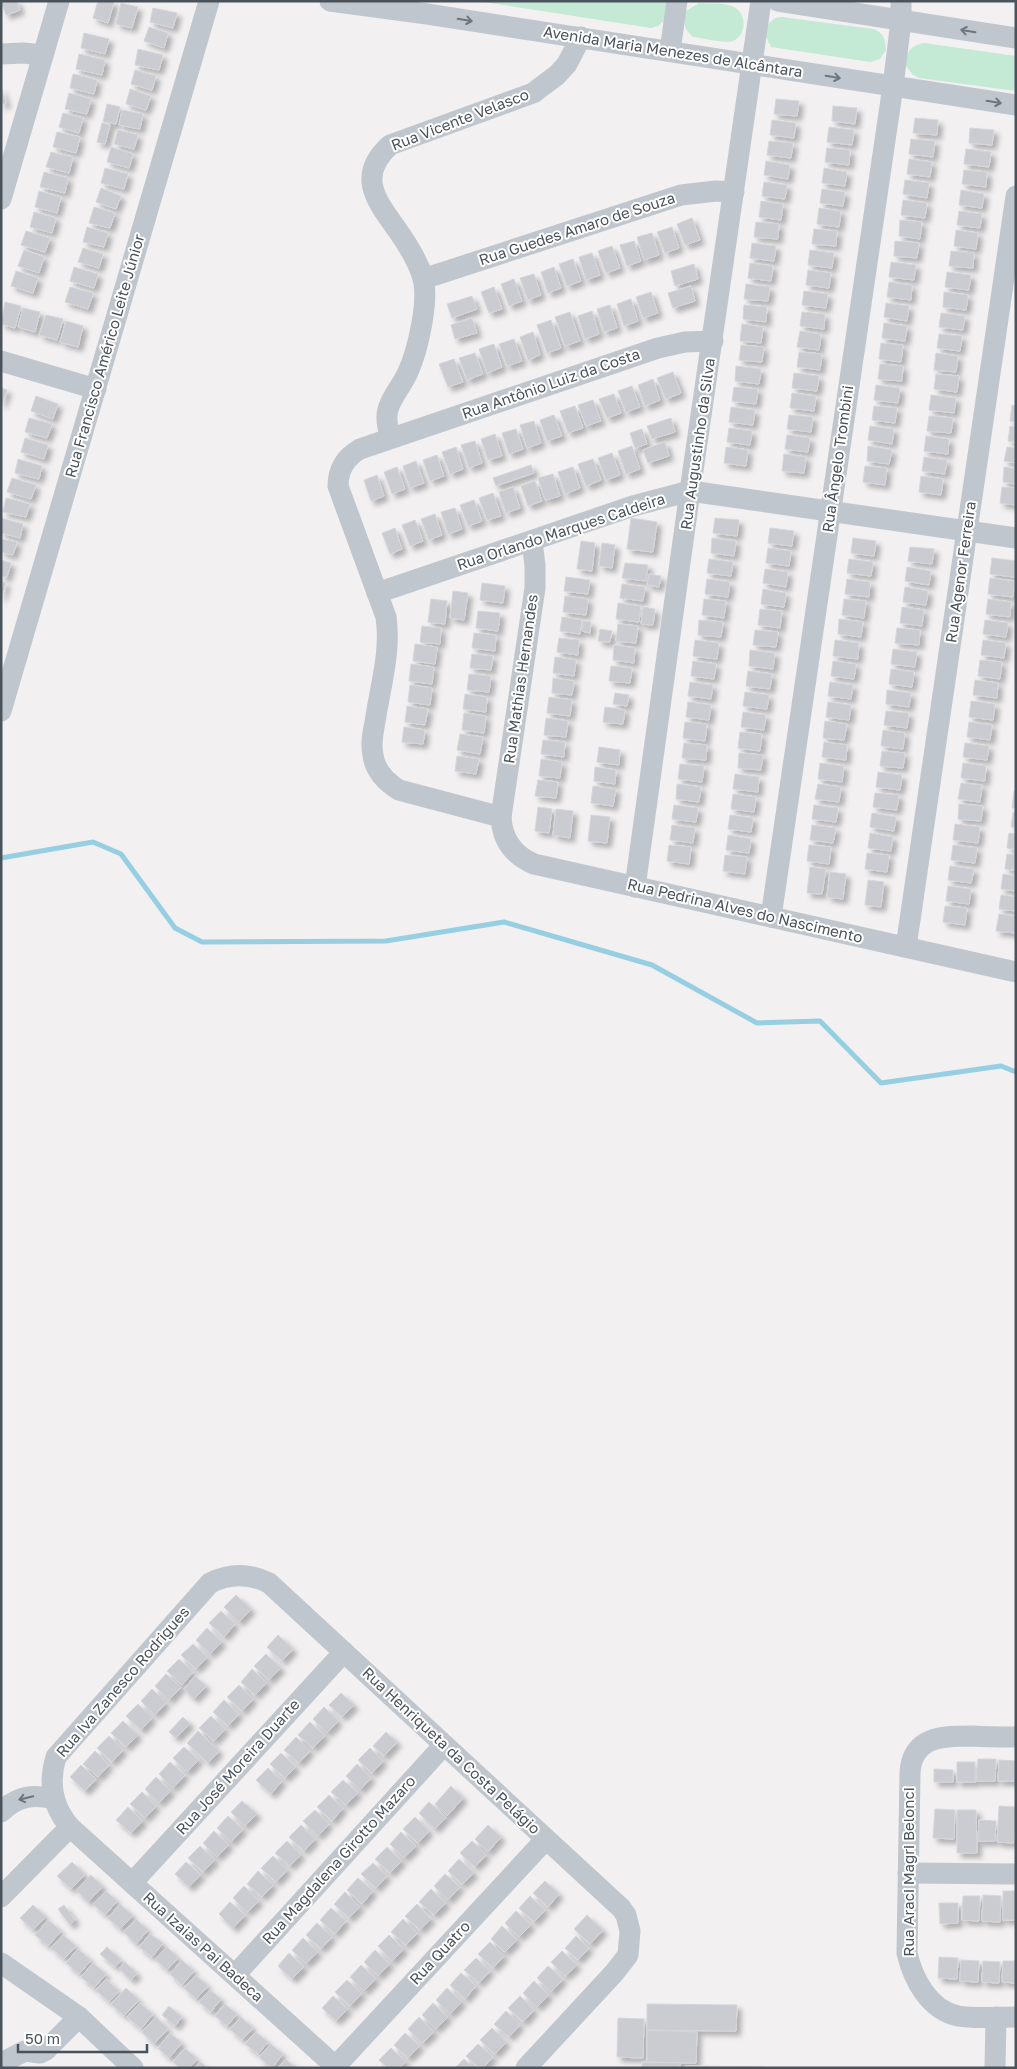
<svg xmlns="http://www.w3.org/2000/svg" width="1017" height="2069" viewBox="0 0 1017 2069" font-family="'Golos Text',sans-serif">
  <defs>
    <filter id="shadow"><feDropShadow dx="4.5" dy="4.5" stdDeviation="2.5" flood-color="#0004"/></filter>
  </defs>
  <rect width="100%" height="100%" fill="#f2f0f0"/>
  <!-- green -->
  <g fill="#c4ead5">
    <polygon points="478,1 666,1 668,5 666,19 658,26 651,28"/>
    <path d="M699,3c11,1 30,-1 38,6 12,10 7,32 -9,33 -11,0 -24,-4 -35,-5 -10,-9 -10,-15 -7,-26z"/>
    <path d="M782,17l91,12c11,4 12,10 13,21l-6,9 -10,3 -99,-15 -5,-10 1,-12 8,-7z"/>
    <path d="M924,43l92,13v35l-97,-13 -7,-4 -8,-11c4,-13 7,-17 20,-20z"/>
  </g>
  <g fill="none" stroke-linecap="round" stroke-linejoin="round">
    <!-- stream -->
    <polyline stroke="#96cee2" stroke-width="5" points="1,858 93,842 121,854 175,928 202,942 386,941 504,922 652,965 757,1023 820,1021 881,1083 1001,1066 1016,1072"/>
  </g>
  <!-- building -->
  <g fill="#cbccd2" stroke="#d5d6db" filter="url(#shadow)">
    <polygon points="1,1 17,1 20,10 6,15"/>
    <polygon points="98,1 114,2 108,23 93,18"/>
    <polygon points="121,3 138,7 132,28 116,24"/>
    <polygon points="153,8 177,13 173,28 150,22"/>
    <polygon points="149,27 168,33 164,48 144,41"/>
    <polygon points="84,33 109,39 105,54 81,48"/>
    <polygon points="138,49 163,55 159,70 135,65"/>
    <polygon points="79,54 105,60 102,75 76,69"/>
    <polygon points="135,70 156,76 152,90 131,84"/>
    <polygon points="73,74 97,80 94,94 70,88"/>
    <polygon points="1,87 6,103 1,105"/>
    <polygon points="130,89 151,96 146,110 126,104"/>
    <polygon points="69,93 91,99 87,114 65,109"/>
    <polygon points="776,99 799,101 797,116 774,114"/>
    <polygon points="107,104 120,107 116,124 103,122"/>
    <polygon points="833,106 857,108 855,124 832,121"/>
    <polygon points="122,110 143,114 140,129 119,125"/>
    <polygon points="63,113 83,118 79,133 59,127"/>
    <polygon points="915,118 938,120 937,135 913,133"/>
    <polygon points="772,120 796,123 794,138 770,135"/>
    <polygon points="102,123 110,125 105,144 97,142"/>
    <polygon points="829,127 854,130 852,145 827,142"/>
    <polygon points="970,128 994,130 992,145 969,143"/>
    <polygon points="118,130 138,135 134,149 114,144"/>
    <polygon points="57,132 80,137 76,153 53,147"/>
    <polygon points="911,139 935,141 933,157 909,154"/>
    <polygon points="769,141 793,143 791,158 767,155"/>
    <polygon points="111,147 133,154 129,168 107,162"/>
    <polygon points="827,148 850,150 849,165 825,162"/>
    <polygon points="966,149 991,152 989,167 964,164"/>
    <polygon points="51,152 73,157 69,173 46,167"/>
    <polygon points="909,159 932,162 930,177 907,174"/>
    <polygon points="766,161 790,165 788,179 764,175"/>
    <polygon points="105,168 128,174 124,189 101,183"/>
    <polygon points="824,168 847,172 845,186 822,183"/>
    <polygon points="964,170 987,172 986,187 962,184"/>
    <polygon points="44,172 68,178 65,193 40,187"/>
    <polygon points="905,180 929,183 927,198 903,194"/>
    <polygon points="764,182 787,185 785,199 762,196"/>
    <polygon points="101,188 121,196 116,209 96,202"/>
    <polygon points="822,189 845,192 843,206 820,203"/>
    <polygon points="961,190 984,194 982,208 959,205"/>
    <polygon points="39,191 61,197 57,213 35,207"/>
    <polygon points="903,200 927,203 925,218 901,215"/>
    <polygon points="761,201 783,204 781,220 759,217"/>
    <polygon points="94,207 115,213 110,228 89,223"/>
    <polygon points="819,208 841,211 839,227 817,224"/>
    <polygon points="959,211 982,214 980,228 957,225"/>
    <polygon points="34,212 56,218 52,233 30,227"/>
    <polygon points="692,218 700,240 685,245 677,224"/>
    <polygon points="900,220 922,222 920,239 899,236"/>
    <polygon points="756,222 779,224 778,239 754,237"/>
    <polygon points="87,227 108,233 104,247 83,242"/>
    <polygon points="672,227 679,248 665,253 657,232"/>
    <polygon points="814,229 837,231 836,246 812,244"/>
    <polygon points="956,230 978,233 976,249 954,246"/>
    <polygon points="26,231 50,238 45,252 21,245"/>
    <polygon points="652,233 659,255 644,260 637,237"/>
    <polygon points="634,241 641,261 627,266 620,245"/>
    <polygon points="895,241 919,243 917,258 894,256"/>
    <polygon points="752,243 776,246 774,261 750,258"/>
    <polygon points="612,246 620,268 606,273 598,251"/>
    <polygon points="83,248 103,254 99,268 78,262"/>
    <polygon points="24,250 44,257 39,273 18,266"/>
    <polygon points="810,250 834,253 832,268 808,265"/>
    <polygon points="951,251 974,253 973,268 949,266"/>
    <polygon points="592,253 600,275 586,280 579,257"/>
    <polygon points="573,259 581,281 567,286 559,264"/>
    <polygon points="891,262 916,265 914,280 889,277"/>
    <polygon points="750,263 773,266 771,281 748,278"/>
    <polygon points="694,264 698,279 675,286 671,271"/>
    <polygon points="74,267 98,274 94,288 70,281"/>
    <polygon points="554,267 561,288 548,293 541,272"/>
    <polygon points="808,270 831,273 829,288 806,285"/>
    <polygon points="16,271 38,278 33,293 11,286"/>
    <polygon points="947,272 971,275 969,290 945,287"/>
    <polygon points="534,274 541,295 528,300 520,278"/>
    <polygon points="514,279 522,301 509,306 501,284"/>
    <polygon points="889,282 912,285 911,300 887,297"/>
    <polygon points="746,284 770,287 768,301 744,299"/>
    <polygon points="691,286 695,301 673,308 668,293"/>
    <polygon points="70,287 93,293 88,309 65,302"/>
    <polygon points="494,287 502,309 489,313 481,292"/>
    <polygon points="804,291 828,294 826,308 802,305"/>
    <polygon points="651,292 658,313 643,318 636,297"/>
    <polygon points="944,292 968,295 966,310 943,307"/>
    <polygon points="472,296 477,309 452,318 447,304"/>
    <polygon points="631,299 638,321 624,326 617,304"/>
    <polygon points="5,302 21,306 15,328 1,324"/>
    <polygon points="886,303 909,306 907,321 884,317"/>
    <polygon points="610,305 617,328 604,332 597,309"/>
    <polygon points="744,305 767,307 766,322 743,319"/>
    <polygon points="23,308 40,312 35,332 18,327"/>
    <polygon points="592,311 599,334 585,339 578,316"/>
    <polygon points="570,312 580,341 565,346 555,317"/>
    <polygon points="802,312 825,314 824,329 800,326"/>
    <polygon points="941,313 965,316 963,330 939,327"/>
    <polygon points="46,315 63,319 57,340 39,335"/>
    <polygon points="472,318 477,333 455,339 451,325"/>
    <polygon points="551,320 561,348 547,353 537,325"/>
    <polygon points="66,321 83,326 78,347 60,342"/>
    <polygon points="884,323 907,326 905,341 882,338"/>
    <polygon points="742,324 763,327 761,343 740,341"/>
    <polygon points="800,331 821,334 819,350 797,347"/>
    <polygon points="533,332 540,355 528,360 520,337"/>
    <polygon points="939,334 962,336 960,351 937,348"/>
    <polygon points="514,339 522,361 507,366 499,344"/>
    <polygon points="881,343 903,345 901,362 879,359"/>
    <polygon points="494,344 502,367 487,373 479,349"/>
    <polygon points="741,345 764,347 762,362 739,360"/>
    <polygon points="799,352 822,354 820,370 797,367"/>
    <polygon points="475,353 483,374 467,380 459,358"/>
    <polygon points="936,353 958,356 956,372 934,370"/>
    <polygon points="454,359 463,382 448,387 439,364"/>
    <polygon points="880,364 903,366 902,381 878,379"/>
    <polygon points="736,366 761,369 759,384 735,381"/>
    <polygon points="673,372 681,393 666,399 657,378"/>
    <polygon points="794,373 819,376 817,391 792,388"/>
    <polygon points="936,374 959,376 957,392 934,389"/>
    <polygon points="653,379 660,400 645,406 638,385"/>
    <polygon points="876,385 900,388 898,403 874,400"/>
    <polygon points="632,386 640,407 626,412 618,391"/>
    <polygon points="734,387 758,389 756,404 732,401"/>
    <polygon points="1,388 7,390 2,404 1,403"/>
    <polygon points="792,393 816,396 814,411 790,408"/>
    <polygon points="614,394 621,413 607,418 599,399"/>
    <polygon points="931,395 956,398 954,413 929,410"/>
    <polygon points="36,396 58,404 53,419 31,411"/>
    <polygon points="593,400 601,421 586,426 578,405"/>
    <polygon points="1012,405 1016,406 1016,422 1010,421"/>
    <polygon points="575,406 583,428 568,433 560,411"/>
    <polygon points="874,406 897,408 895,423 872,420"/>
    <polygon points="731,407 755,410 753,425 729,422"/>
    <polygon points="554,415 562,436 547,441 540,420"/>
    <polygon points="789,415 813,417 811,432 787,429"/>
    <polygon points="929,416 953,418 951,433 927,431"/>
    <polygon points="29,418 52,424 47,438 25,432"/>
    <polygon points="671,418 675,432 652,439 647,426"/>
    <polygon points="534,421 541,443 527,448 520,425"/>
    <polygon points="870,426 894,429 892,444 868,440"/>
    <polygon points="1010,426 1016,427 1016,442 1008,441"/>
    <polygon points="729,428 752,431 750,445 727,442"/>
    <polygon points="516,429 523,449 509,454 502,433"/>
    <polygon points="642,429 647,444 635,448 630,433"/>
    <polygon points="495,434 502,456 488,460 481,439"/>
    <polygon points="787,435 810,438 808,452 785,449"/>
    <polygon points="926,436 949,439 948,454 924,451"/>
    <polygon points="25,438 48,445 44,459 21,452"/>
    <polygon points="475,441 482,463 469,468 461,445"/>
    <polygon points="665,442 669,456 648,463 643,450"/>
    <polygon points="632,446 640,469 626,474 618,451"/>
    <polygon points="868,446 892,450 889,464 867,461"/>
    <polygon points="456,447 463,469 450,474 442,452"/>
    <polygon points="726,447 748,450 746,466 724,463"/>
    <polygon points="1007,447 1016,448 1016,463 1004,461"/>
    <polygon points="612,453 620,475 606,480 598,458"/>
    <polygon points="784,454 806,457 804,473 782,471"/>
    <polygon points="437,455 444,476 430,481 423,460"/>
    <polygon points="924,457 947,460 945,474 922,471"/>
    <polygon points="18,459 42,466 39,479 15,473"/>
    <polygon points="593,459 601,480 586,486 578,464"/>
    <polygon points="416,461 424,483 410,488 403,466"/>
    <polygon points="531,465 534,473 496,486 493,478"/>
    <polygon points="865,466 887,468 885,485 863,482"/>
    <polygon points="397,467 405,489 392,494 384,472"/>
    <polygon points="573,467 580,488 565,494 558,472"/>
    <polygon points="1004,467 1016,469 1016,484 1003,482"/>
    <polygon points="553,474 560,496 545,500 538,478"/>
    <polygon points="377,475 384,496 371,501 364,480"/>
    <polygon points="921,476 943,479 941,495 919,492"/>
    <polygon points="12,478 36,485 31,499 7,492"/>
    <polygon points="535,481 542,501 528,506 521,486"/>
    <polygon points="513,487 520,508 506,513 499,492"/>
    <polygon points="1002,487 1016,488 1016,505 1000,503"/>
    <polygon points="493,493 501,516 487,520 479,498"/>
    <polygon points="6,498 30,504 26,517 3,512"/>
    <polygon points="474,500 482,521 468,526 460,505"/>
    <polygon points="455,508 462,529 448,534 441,512"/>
    <polygon points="435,514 442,535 429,540 421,519"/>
    <polygon points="1,518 23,524 20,538 1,533"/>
    <polygon points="631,518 657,522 653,552 627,549"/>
    <polygon points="715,518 739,520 737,536 713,533"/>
    <polygon points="415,520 423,541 410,546 402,525"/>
    <polygon points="395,528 402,549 390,554 382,533"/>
    <polygon points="770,528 794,531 792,546 768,543"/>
    <polygon points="712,538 736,541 734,556 711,553"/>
    <polygon points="853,538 876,541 874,556 851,553"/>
    <polygon points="1,539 17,542 13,555 1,552"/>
    <polygon points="581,541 595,543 592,571 577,569"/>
    <polygon points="602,543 615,545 612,568 599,566"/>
    <polygon points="910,547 934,549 932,564 908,561"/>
    <polygon points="768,548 791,551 789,566 766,563"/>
    <polygon points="992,558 1016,561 1014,577 990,574"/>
    <polygon points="709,559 733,562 731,576 707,573"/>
    <polygon points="849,559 873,562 871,576 847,573"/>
    <polygon points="1,560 11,563 7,577 1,576"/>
    <polygon points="625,563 648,565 646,581 622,578"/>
    <polygon points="907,567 931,571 929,585 905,581"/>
    <polygon points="765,569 788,572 786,587 763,583"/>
    <polygon points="649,574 661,576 659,587 647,585"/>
    <polygon points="566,577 590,580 588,594 564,591"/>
    <polygon points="990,578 1015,581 1013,597 988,594"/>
    <polygon points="707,579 730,582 728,597 705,594"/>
    <polygon points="847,579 870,582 869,597 845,594"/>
    <polygon points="1,581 6,583 2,597 1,597"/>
    <polygon points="482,583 505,586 503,603 480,600"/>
    <polygon points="622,584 645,587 643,601 620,598"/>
    <polygon points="905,587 928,591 926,605 903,602"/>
    <polygon points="763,589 786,593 784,607 761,604"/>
    <polygon points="453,591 468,593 464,620 450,618"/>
    <polygon points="565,596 588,599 586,615 563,612"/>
    <polygon points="431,599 447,601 445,624 428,622"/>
    <polygon points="704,599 726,601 724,618 702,615"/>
    <polygon points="844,599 866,601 864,618 842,615"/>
    <polygon points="988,599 1011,602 1010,617 986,614"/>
    <polygon points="618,603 641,606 639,622 616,619"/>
    <polygon points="643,607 655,609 653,625 641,624"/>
    <polygon points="902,607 924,610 922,626 900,623"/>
    <polygon points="760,609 782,611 780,628 758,625"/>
    <polygon points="478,611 500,613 498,631 476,628"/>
    <polygon points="562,617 582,620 580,634 560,631"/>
    <polygon points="839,619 863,622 861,637 838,634"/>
    <polygon points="699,620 723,622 721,637 698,635"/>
    <polygon points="985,620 1008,623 1006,637 983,634"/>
    <polygon points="583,621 591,622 590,633 582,631"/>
    <polygon points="618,624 638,626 636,643 616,641"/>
    <polygon points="422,626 441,628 440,644 420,642"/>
    <polygon points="897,628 920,630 919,645 895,643"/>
    <polygon points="600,629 612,631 610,642 598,641"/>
    <polygon points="755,630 778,632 776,647 753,645"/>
    <polygon points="474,633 496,635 495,651 472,648"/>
    <polygon points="559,638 579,640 578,655 557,652"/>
    <polygon points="695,640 719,643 717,659 693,656"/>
    <polygon points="835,640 859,643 858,659 833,656"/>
    <polygon points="983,640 1006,643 1004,658 981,655"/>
    <polygon points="415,644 437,647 435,664 413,661"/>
    <polygon points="614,645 635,648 634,663 613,660"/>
    <polygon points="893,649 917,652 915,667 891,664"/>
    <polygon points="750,650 775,653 773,669 749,666"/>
    <polygon points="472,654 493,656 491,670 470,668"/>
    <polygon points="555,657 576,660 574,676 553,673"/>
    <polygon points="980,660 1002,662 1000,679 978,676"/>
    <polygon points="693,661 716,664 714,679 691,676"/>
    <polygon points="833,661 856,664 854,679 831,676"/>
    <polygon points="411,664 434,667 432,684 409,681"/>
    <polygon points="611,666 632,668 630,683 609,681"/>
    <polygon points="891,669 914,672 912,687 889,684"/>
    <polygon points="748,671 772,674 770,689 746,686"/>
    <polygon points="469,674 491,676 489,692 467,690"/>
    <polygon points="553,678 574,681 572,695 552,693"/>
    <polygon points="975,680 998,683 997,698 973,695"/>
    <polygon points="690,682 713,685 711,699 688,696"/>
    <polygon points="830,682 853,685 851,699 828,696"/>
    <polygon points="410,685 432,688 430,705 408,702"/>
    <polygon points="887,690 911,693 909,707 886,704"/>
    <polygon points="745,692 769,695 767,709 743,706"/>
    <polygon points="615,693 629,695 627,706 613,704"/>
    <polygon points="465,694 487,697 486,712 463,709"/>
    <polygon points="549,697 572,700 570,716 547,713"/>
    <polygon points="971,701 995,704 993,720 969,717"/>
    <polygon points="688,702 711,705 709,720 686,717"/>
    <polygon points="828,702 851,705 849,720 826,717"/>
    <polygon points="407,706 428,709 425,725 405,722"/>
    <polygon points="605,707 625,710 623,724 603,722"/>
    <polygon points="886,711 909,713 907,728 884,725"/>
    <polygon points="743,712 766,715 764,730 741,727"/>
    <polygon points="464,713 486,716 484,733 462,730"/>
    <polygon points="546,718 568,721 566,737 544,735"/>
    <polygon points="825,721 847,724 844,740 823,738"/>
    <polygon points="685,722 707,724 705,741 683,738"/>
    <polygon points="969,722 992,725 990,740 967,737"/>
    <polygon points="404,727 425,730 423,744 402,742"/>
    <polygon points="883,730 905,733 903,749 881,746"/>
    <polygon points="740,732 762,734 760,751 738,748"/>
    <polygon points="460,734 483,737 480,754 457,750"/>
    <polygon points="543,740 565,742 564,757 541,754"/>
    <polygon points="824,742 847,745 846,760 822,757"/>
    <polygon points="684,743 707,745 706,760 682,758"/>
    <polygon points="965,743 989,746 987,760 963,757"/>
    <polygon points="599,747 620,750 619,765 597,762"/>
    <polygon points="882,751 905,753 903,768 880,766"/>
    <polygon points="739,753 763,755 761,770 738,768"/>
    <polygon points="457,756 479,759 476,774 455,771"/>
    <polygon points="541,759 562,762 560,778 539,776"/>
    <polygon points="820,763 844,766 842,782 818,779"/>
    <polygon points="963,763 986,766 985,781 961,778"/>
    <polygon points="680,764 704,766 702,782 678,779"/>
    <polygon points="595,767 616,770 615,784 594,781"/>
    <polygon points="878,772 902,775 900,790 876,787"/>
    <polygon points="735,774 759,777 758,792 733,789"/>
    <polygon points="538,780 558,782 556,798 535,796"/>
    <polygon points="961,783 982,785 980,802 958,799"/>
    <polygon points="677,784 701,787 699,802 676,799"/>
    <polygon points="818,784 841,787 839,802 815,799"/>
    <polygon points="593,786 616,789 613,806 591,803"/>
    <polygon points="1014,791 1016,791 1016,808 1012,808"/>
    <polygon points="875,793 899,795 897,810 873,807"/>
    <polygon points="733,794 756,797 754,812 731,809"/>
    <polygon points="959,804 983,806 981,821 958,819"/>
    <polygon points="674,805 698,808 696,822 672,819"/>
    <polygon points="814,805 838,808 836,822 812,819"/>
    <polygon points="538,807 552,809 549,833 535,831"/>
    <polygon points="556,809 573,811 570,838 553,835"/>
    <polygon points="1013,812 1016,812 1016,828 1011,827"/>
    <polygon points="872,813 896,817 894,831 870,827"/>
    <polygon points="591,815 610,817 607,843 588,841"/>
    <polygon points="730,815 753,818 751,832 728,829"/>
    <polygon points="955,824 980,827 978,843 953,840"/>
    <polygon points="672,825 695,828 693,843 670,840"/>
    <polygon points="812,825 836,828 833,843 810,840"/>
    <polygon points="870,833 893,837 891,851 868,848"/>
    <polygon points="1009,833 1016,834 1016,850 1007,848"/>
    <polygon points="728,835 751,839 749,853 726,850"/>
    <polygon points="669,845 691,847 689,864 667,861"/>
    <polygon points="809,845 831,847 829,864 807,861"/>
    <polygon points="953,845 977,848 975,863 951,860"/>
    <polygon points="867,853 889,855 887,872 865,869"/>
    <polygon points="1007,854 1016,855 1016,870 1005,869"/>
    <polygon points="725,855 747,857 745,874 723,871"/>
    <polygon points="950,866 974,869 971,883 948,880"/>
    <polygon points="810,867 826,869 822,894 807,893"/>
    <polygon points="830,872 846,874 843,899 827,897"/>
    <polygon points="1003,874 1016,876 1016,891 1001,889"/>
    <polygon points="868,880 884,882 881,907 865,905"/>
    <polygon points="948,886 971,889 969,904 946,901"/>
    <polygon points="1001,895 1016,897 1016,911 999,909"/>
    <polygon points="945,906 967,908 965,925 943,922"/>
    <polygon points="999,914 1016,916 1016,933 996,931"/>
    <polygon points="236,1595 251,1609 239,1622 224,1607"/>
    <polygon points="221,1611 235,1624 224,1637 209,1623"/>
    <polygon points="207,1628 222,1642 210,1654 196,1640"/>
    <polygon points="278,1635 293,1649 282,1661 267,1647"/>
    <polygon points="193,1644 207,1657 196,1669 181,1655"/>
    <polygon points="266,1654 281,1668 269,1680 254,1666"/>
    <polygon points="179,1659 193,1672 182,1685 167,1671"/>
    <polygon points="252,1669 267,1683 255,1695 241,1682"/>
    <polygon points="166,1674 181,1687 169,1700 155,1686"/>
    <polygon points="195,1676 206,1686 194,1699 184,1689"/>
    <polygon points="239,1685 253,1699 242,1711 227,1697"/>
    <polygon points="152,1689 166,1703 155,1715 141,1701"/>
    <polygon points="341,1693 354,1705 342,1717 329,1705"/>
    <polygon points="224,1700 239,1714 228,1726 213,1712"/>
    <polygon points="138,1704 152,1718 141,1730 126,1716"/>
    <polygon points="324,1707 338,1721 327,1733 313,1719"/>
    <polygon points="211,1716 225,1729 214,1741 199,1728"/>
    <polygon points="183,1717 190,1724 176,1738 169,1732"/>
    <polygon points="123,1721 138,1735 126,1747 111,1733"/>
    <polygon points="310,1722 325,1736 313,1748 298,1735"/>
    <polygon points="198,1731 219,1751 208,1763 187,1743"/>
    <polygon points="386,1732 397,1742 384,1756 373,1746"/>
    <polygon points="109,1736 123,1750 112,1762 97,1748"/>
    <polygon points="296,1737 310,1751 299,1763 284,1750"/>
    <polygon points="184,1747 199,1760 187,1772 173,1758"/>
    <polygon points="370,1748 383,1761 372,1773 358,1760"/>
    <polygon points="95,1751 109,1765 98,1777 83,1764"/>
    <polygon points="281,1753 296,1767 285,1778 270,1764"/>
    <polygon points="978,1759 996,1759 995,1781 976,1781"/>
    <polygon points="999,1760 1016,1761 1016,1781 998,1781"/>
    <polygon points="170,1762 185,1775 173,1788 159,1774"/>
    <rect x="957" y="1762" width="18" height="20"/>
    <polygon points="357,1764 371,1778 360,1790 346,1776"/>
    <polygon points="81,1765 96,1779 85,1791 70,1777"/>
    <polygon points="268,1768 282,1781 271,1794 256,1780"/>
    <polygon points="934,1769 953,1770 953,1782 934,1782"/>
    <polygon points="156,1777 171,1791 159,1803 145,1789"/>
    <polygon points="343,1780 358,1793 346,1805 331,1792"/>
    <polygon points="451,1786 463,1798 447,1816 435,1804"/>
    <polygon points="142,1792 156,1806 145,1818 130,1804"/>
    <polygon points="329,1795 343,1808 332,1821 317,1807"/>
    <polygon points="242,1801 257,1814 245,1826 231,1812"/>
    <polygon points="429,1802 446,1817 435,1829 419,1813"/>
    <polygon points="999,1806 1016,1807 1014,1843 997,1842"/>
    <polygon points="128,1807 143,1821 131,1833 116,1820"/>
    <polygon points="935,1809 955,1810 954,1839 933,1838"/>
    <polygon points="315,1810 329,1824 318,1836 303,1821"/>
    <polygon points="957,1810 976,1810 977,1853 957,1853"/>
    <polygon points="228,1816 243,1829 231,1842 217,1828"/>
    <polygon points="415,1817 429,1831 418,1843 403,1829"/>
    <polygon points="979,1820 996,1821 995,1841 978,1841"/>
    <polygon points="301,1825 315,1839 304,1851 289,1837"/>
    <polygon points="488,1825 501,1837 488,1852 475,1839"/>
    <polygon points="214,1831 229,1845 217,1857 203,1843"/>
    <polygon points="401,1832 416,1846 404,1858 390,1844"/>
    <polygon points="287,1841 301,1855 290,1866 275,1853"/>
    <polygon points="472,1841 486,1855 475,1867 460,1853"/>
    <polygon points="200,1846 215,1860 203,1872 188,1858"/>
    <polygon points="387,1847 402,1861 390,1873 375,1859"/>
    <polygon points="273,1856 287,1870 276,1882 261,1868"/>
    <polygon points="459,1859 474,1873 462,1884 448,1871"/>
    <polygon points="72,1862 85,1875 71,1889 57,1876"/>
    <polygon points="186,1862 201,1875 189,1887 175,1874"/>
    <polygon points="373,1863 387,1876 376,1888 361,1874"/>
    <polygon points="258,1871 273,1885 262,1897 247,1884"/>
    <polygon points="445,1874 460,1887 448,1900 434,1886"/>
    <polygon points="91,1875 103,1887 88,1902 76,1890"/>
    <polygon points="358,1878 373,1891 362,1904 347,1890"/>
    <polygon points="545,1881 559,1894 548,1907 533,1893"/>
    <polygon points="244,1886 259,1901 247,1912 233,1898"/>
    <polygon points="431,1889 446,1903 434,1915 419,1902"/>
    <polygon points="106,1891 117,1901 105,1915 93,1904"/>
    <rect x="1003" y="1891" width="13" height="29"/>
    <polygon points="345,1892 360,1907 349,1918 334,1904"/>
    <polygon points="983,1895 1001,1896 1000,1922 982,1921"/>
    <polygon points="530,1896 545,1910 534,1922 519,1908"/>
    <polygon points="963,1896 980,1896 979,1921 962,1920"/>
    <polygon points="230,1902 245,1915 233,1928 219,1914"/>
    <polygon points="939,1903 958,1903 958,1923 940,1924"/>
    <polygon points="120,1904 133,1916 120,1929 108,1918"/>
    <polygon points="417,1904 431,1919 420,1930 405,1916"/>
    <polygon points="33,1905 46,1917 33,1930 20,1918"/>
    <polygon points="64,1905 75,1920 70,1925 58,1909"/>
    <polygon points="331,1908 346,1921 335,1934 320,1920"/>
    <polygon points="516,1911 531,1925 519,1937 505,1923"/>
    <polygon points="587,1915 603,1930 590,1944 574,1929"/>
    <polygon points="136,1919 148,1930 136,1944 124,1932"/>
    <polygon points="403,1919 417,1933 406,1945 391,1932"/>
    <polygon points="48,1920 61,1931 48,1946 35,1935"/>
    <polygon points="317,1923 332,1937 321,1949 306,1935"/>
    <polygon points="502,1926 517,1940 505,1952 491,1939"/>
    <polygon points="150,1934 163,1943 152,1957 139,1947"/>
    <polygon points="63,1935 76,1946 64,1959 51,1948"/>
    <polygon points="389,1935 404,1949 392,1961 378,1946"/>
    <polygon points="576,1936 589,1948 578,1960 565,1948"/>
    <polygon points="303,1938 318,1952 306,1964 292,1950"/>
    <polygon points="490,1942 504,1956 493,1968 478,1954"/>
    <polygon points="107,1947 121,1960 115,1967 100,1954"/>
    <polygon points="167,1947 178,1958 167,1970 155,1959"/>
    <polygon points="78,1949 91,1960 79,1974 66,1963"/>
    <polygon points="375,1950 390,1964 378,1976 364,1962"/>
    <polygon points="562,1951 577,1965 565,1976 551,1962"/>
    <polygon points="289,1953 304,1967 292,1979 278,1966"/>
    <polygon points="939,1957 958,1958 957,1979 938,1978"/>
    <polygon points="476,1958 490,1971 479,1983 464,1970"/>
    <polygon points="182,1960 194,1971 182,1985 170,1974"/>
    <polygon points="961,1960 979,1961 978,1982 960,1981"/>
    <polygon points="983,1961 1000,1962 999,1983 982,1982"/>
    <polygon points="1003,1961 1016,1961 1016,1983 1002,1982"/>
    <polygon points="125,1962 137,1974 131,1980 119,1968"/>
    <polygon points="93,1963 106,1974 94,1988 81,1977"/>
    <polygon points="361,1965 376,1979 364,1991 350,1977"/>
    <polygon points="548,1966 563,1979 551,1992 537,1978"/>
    <polygon points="461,1973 476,1986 465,1999 450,1985"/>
    <polygon points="196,1975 208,1986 196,1999 184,1988"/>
    <polygon points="106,1979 119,1991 109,2002 96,1990"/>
    <polygon points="347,1980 362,1994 350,2006 335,1992"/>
    <polygon points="534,1981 549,1995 537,2007 523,1993"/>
    <polygon points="126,1988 139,2000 124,2016 111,2004"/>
    <polygon points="447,1988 462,2002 450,2014 436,2000"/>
    <polygon points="210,1990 221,1999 211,2012 199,2002"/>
    <polygon points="333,1996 348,2009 336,2021 322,2008"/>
    <polygon points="520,1996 534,2010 523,2022 508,2008"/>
    <polygon points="140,2003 153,2014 141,2029 127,2017"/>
    <polygon points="433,2003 448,2017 436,2029 422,2015"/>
    <polygon points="225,2004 237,2014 227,2026 215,2016"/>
    <polygon points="647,2004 737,2005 736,2031 647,2030"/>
    <polygon points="169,2006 182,2017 175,2026 162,2015"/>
    <polygon points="506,2011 520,2025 509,2037 494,2024"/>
    <polygon points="156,2017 168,2029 154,2044 142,2032"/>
    <polygon points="241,2017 253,2028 242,2040 230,2029"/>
    <polygon points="419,2017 434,2032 422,2043 408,2029"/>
    <polygon points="618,2018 644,2019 643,2058 617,2057"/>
    <polygon points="492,2028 506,2042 495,2054 480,2040"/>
    <polygon points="647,2030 697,2032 696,2063 647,2062"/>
    <polygon points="256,2032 268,2042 258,2054 245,2044"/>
    <polygon points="170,2033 182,2043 169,2058 158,2048"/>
    <polygon points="405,2033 420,2046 408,2058 394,2045"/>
    <polygon points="271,2044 283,2054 272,2068 259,2057"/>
    <polygon points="478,2044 493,2057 483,2068 479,2068 466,2056"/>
    <polygon points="185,2048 197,2059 189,2068 180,2068 173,2062"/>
    <polygon points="391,2048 406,2062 400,2068 388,2068 379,2060"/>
    <polygon points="286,2059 296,2068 278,2068"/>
    <polygon points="464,2059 473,2068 455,2068"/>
    <polygon points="200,2062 208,2068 195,2068"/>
    <polygon points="642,2062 680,2063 680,2068 642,2068"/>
    <polygon points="685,2066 764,2067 764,2068 685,2068"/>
  </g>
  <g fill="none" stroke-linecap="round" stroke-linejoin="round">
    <!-- minor -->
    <g stroke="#c0c6cd" stroke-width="21">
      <polyline points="330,1 427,14 1016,105"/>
      <polyline points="778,1 1016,38"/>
      <polyline points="670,51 677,1"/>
      <polyline points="1,54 23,53 43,55"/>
      <polyline points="1,199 59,1"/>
      <polyline points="423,279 681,195 716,191 734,192"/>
      <polyline points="1,361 96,389"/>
      <path d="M391,438c-12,-33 5,-40 17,-66 10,-22 21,-71 15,-94 -5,-17 -17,-36 -27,-50 -21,-29 -39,-53 -6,-83l143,-52 24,-18 10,-11 14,-27"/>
      <path d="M532,542l3,23v23l-34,229c1,22 12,38 33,47l482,108"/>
      <polyline points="377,593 633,506 690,491 1016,538"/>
      <polyline points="1,711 209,1"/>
      <path d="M501,817l-102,-27c-13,-8 -24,-19 -26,-35 -3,-13 1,-26 3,-39 5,-32 15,-66 10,-99l-48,-131c0,-17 8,-29 22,-37l298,-101 27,-6 28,-1"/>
      <polyline points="635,887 690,491 761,1"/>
      <polyline points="771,917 893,86 901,21 901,1"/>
      <polyline points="906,947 1016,196"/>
      <path d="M1016,1737c-15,0 -29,0 -44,-1 -29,0 -60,0 -62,37l-3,180c6,26 22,57 51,63 15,3 41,1 58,1"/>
      <path d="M1,1812c16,-16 32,-18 53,-13"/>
      <polyline points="908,1873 1016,1874"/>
      <polyline points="132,1883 344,1652"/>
      <polyline points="1,1897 70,1827"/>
      <polyline points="1,1963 79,2017 133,2068"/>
      <polyline points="235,1975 444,1745"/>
      <polyline points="1,2063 25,2051 40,2053 46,2050 79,2017"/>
      <path d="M335,2066l-265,-239c-18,-21 -22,-44 -14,-70l154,-174c20,-10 39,-10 59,0l352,325 5,7 4,16 -2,24 -14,18 -88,95"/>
      <polyline points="334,2068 546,1839"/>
      <polyline points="995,2068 996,2017"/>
    </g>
  </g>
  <!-- one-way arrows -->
  <defs><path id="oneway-shaft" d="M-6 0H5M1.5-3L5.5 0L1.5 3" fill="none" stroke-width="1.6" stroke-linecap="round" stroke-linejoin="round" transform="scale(1.25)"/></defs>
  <g stroke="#6d757d">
    <use href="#oneway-shaft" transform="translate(465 20) rotate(9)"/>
    <use href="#oneway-shaft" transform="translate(968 31) rotate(-171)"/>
    <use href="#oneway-shaft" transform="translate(833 77) rotate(9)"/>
    <use href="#oneway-shaft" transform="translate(994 102) rotate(9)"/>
    <use href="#oneway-shaft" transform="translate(26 1798) rotate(166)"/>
  </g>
  <g text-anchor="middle" stroke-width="4" stroke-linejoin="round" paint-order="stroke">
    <!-- street labels -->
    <g font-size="15" fill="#4a525b" stroke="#fff">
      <text transform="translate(673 52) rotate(9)" y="5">Avenida Maria Menezes de Alcântara</text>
      <text transform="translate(460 120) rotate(-21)" y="5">Rua Vicente Velasco</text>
      <text transform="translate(577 229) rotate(-18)" y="5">Rua Guedes Amaro de Souza</text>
      <text transform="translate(105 356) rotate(-74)" y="5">Rua Francisco Américo Leite Júnior</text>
      <text transform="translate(551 384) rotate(-19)" y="5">Rua Antônio Luiz da Costa</text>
      <text transform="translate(698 444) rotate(-82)" y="5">Rua Augustinho da Silva</text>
      <text transform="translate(838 459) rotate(-82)" y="5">Rua Ângelo Trombini</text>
      <text transform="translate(561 532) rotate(-18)" y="5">Rua Orlando Marques Caldeira</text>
      <text transform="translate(961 572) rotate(-82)" y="5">Rua Agenor Ferreira</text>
      <text transform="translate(521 679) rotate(-82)" y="5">Rua Mathias Hernandes</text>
      <text transform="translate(745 911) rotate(13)" y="5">Rua Pedrina Alves do Nascimento</text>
      <text transform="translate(123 1682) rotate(-49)" y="5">Rua Iva Zanesco Rodrigues</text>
      <text transform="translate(451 1751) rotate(43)" y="5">Rua Henriqueta da Costa Pelágio</text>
      <text transform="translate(238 1767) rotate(-48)" y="5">Rua José Moreira Duarte</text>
      <text transform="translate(339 1860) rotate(-48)" y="5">Rua Magdalena Girotto Mazaro</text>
      <text transform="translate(909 1872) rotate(-90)" y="5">Rua Araci Magri Belonci</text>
      <text transform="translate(203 1947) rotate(42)" y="5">Rua Izaias Pai Badeca</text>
      <text transform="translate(440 1953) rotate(-47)" y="5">Rua Quatro</text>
    </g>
  </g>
  <!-- border -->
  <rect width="1017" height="2069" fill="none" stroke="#4a525b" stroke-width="5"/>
  <!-- scale -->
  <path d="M18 2044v8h129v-8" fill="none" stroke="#4a525b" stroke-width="2.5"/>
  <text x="25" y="2044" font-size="15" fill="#4a525b" stroke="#ffffff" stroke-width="4" paint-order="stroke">50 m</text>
</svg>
